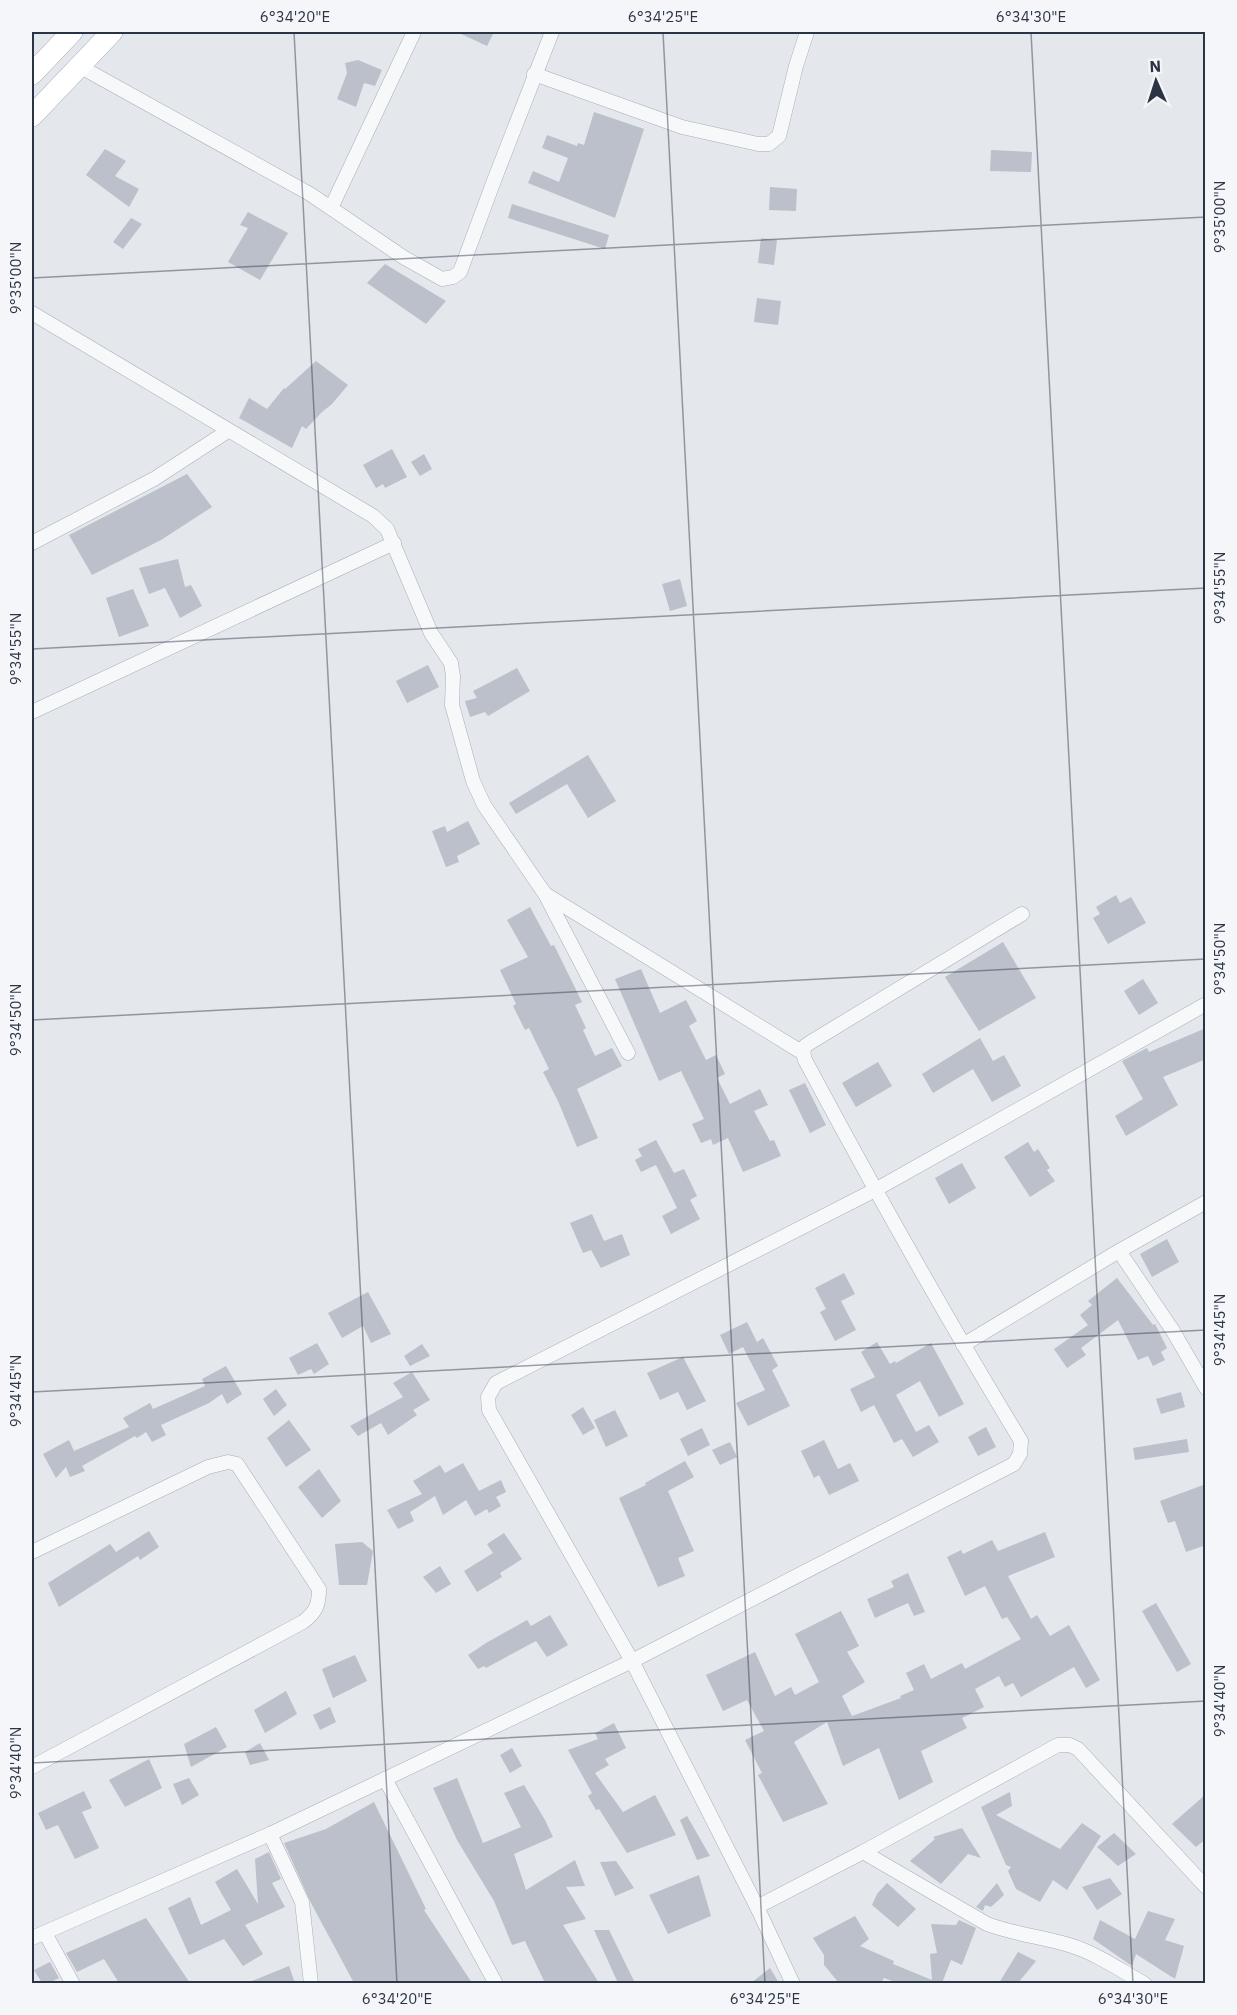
<svg xmlns="http://www.w3.org/2000/svg" width="1237" height="2015" viewBox="0 0 1237 2015" font-family="'IBM Plex Sans',sans-serif">
  <rect width="100%" height="100%" fill="#e4e7ec"/>
  <!-- building -->
  <g fill="#bbc0ca">
    <polygon points="457,32 494,32 487,46"/>
    <polygon points="358,60 382,70 375,86 364,83 356,107 337,99 347,73 345,63"/>
    <polygon points="594,112 644,129 615,218 528,183 533,171 559,182 568,158 542,148 547,135 577,146 578,143 584,145"/>
    <polygon points="105,149 126,161 115,176 139,189 129,207 86,175"/>
    <polygon points="991,150 1032,152 1031,172 990,171"/>
    <polygon points="770,187 797,189 796,211 769,210"/>
    <polygon points="512,204 609,235 605,249 508,218"/>
    <polygon points="248,212 288,233 260,280 228,262 248,228 240,225"/>
    <polygon points="131,218 142,224 123,249 113,242"/>
    <polygon points="761,238 777,240 774,265 758,263"/>
    <polygon points="385,264 446,301 426,324 367,283"/>
    <polygon points="757,298 781,301 778,325 754,322"/>
    <polygon points="316,361 348,385 332,404 322,412 306,429 302,426 292,448 239,418 249,398 267,409 284,388 285,389"/>
    <polygon points="392,449 407,477 385,488 383,484 376,488 363,465"/>
    <polygon points="424,454 432,469 420,476 411,462"/>
    <polygon points="187,474 212,507 161,540 92,575 69,535"/>
    <polygon points="178,559 185,587 191,585 202,606 180,618 165,588 149,594 139,568"/>
    <polygon points="680,579 687,606 670,611 662,584"/>
    <polygon points="133,589 149,626 119,637 106,598"/>
    <polygon points="428,665 439,687 407,703 396,681"/>
    <polygon points="517,668 530,691 488,716 485,712 470,717 465,701 477,698 473,691"/>
    <polygon points="588,755 616,801 588,818 567,784 516,814 509,803"/>
    <polygon points="468,821 480,844 457,856 459,862 446,867 432,831 445,826 447,832"/>
    <polygon points="1116,895 1120,903 1131,897 1146,923 1108,944 1093,918 1100,914 1096,907"/>
    <polygon points="530,907 551,946 554,945 582,1002 575,1005 586,1028 583,1030 595,1056 612,1048 622,1066 577,1089 598,1138 577,1147 558,1101 543,1072 549,1069 529,1028 525,1030 513,1006 516,1004 500,970 528,957 507,920"/>
    <polygon points="1003,942 1036,998 979,1031 945,977"/>
    <polygon points="641,969 660,1013 686,1000 697,1021 689,1026 706,1060 716,1055 725,1074 717,1078 730,1104 760,1089 768,1105 754,1111 770,1141 774,1140 781,1156 743,1172 728,1138 713,1145 711,1139 701,1143 692,1124 704,1119 681,1071 659,1081 615,979"/>
    <polygon points="1143,979 1158,1003 1139,1015 1124,991"/>
    <polygon points="1206,1028 1206,1059 1163,1077 1178,1105 1126,1136 1115,1116 1143,1099 1122,1061 1147,1048 1149,1052"/>
    <polygon points="980,1038 993,1061 1004,1055 1021,1086 992,1102 973,1069 933,1093 922,1074"/>
    <polygon points="878,1062 892,1086 856,1107 842,1083"/>
    <polygon points="805,1083 826,1125 810,1133 789,1090"/>
    <polygon points="656,1140 674,1173 684,1169 697,1196 690,1200 700,1219 671,1234 662,1216 677,1208 656,1165 641,1172 635,1160 642,1156 638,1149"/>
    <polygon points="1028,1142 1034,1152 1038,1149 1050,1168 1047,1170 1055,1181 1030,1197 1004,1157"/>
    <polygon points="962,1163 976,1188 949,1204 935,1178"/>
    <polygon points="592,1214 604,1241 622,1234 630,1255 601,1268 591,1250 583,1253 570,1223"/>
    <polygon points="1167,1239 1179,1262 1152,1277 1140,1254"/>
    <polygon points="844,1273 855,1294 841,1301 856,1330 835,1341 820,1312 826,1309 815,1288"/>
    <polygon points="1117,1278 1153,1325 1155,1324 1167,1348 1161,1352 1165,1360 1153,1366 1148,1356 1138,1360 1118,1320 1081,1348 1086,1355 1067,1368 1054,1349 1088,1325 1080,1315 1092,1305 1088,1301"/>
    <polygon points="368,1292 391,1334 371,1343 363,1326 342,1338 328,1313"/>
    <polygon points="747,1322 757,1342 763,1338 778,1366 772,1370 790,1406 748,1426 736,1403 765,1390 743,1347 729,1354 720,1335"/>
    <polygon points="877,1342 890,1364 895,1361 896,1363 931,1343 964,1404 939,1417 920,1381 896,1395 916,1432 929,1425 939,1442 913,1457 902,1439 894,1443 874,1405 861,1412 850,1389 875,1377 861,1352"/>
    <polygon points="317,1343 329,1364 314,1374 311,1369 298,1375 289,1358"/>
    <polygon points="422,1344 430,1356 410,1366 404,1356"/>
    <polygon points="683,1357 706,1401 687,1410 678,1392 660,1400 647,1373"/>
    <polygon points="226,1366 242,1394 227,1404 222,1394 209,1403 161,1425 166,1435 152,1442 146,1432 137,1438 135,1436 82,1466 85,1471 70,1477 66,1467 56,1478 43,1454 69,1440 74,1451 129,1427 123,1418 150,1403 153,1409 205,1386 202,1379"/>
    <polygon points="412,1372 430,1400 413,1410 417,1415 388,1435 381,1423 358,1436 350,1426 403,1397 393,1383"/>
    <polygon points="276,1389 287,1405 274,1416 263,1399"/>
    <polygon points="1181,1392 1185,1407 1161,1414 1156,1399"/>
    <polygon points="583,1407 595,1428 583,1435 571,1415"/>
    <polygon points="615,1410 628,1436 606,1447 594,1420"/>
    <polygon points="289,1420 311,1450 286,1467 267,1438"/>
    <polygon points="986,1427 996,1447 978,1456 968,1437"/>
    <polygon points="702,1428 710,1445 688,1456 680,1439"/>
    <polygon points="1187,1439 1189,1452 1135,1460 1133,1448"/>
    <polygon points="824,1440 838,1469 850,1463 859,1481 829,1495 819,1475 814,1478 801,1451"/>
    <polygon points="730,1442 737,1457 720,1465 712,1450"/>
    <polygon points="685,1461 694,1477 668,1491 694,1551 678,1558 685,1576 658,1587 619,1498 646,1485 645,1483"/>
    <polygon points="463,1463 479,1491 501,1480 506,1492 496,1497 501,1506 489,1513 487,1509 475,1516 466,1500 443,1515 435,1496 410,1512 414,1521 398,1529 387,1510 422,1494 413,1481 440,1465 445,1473"/>
    <polygon points="319,1469 341,1501 322,1518 298,1487"/>
    <polygon points="1206,1484 1206,1545 1186,1552 1175,1521 1168,1523 1160,1501"/>
    <polygon points="149,1531 159,1547 140,1560 138,1556 59,1607 48,1583 110,1544 116,1552"/>
    <polygon points="1045,1532 1055,1557 1008,1576 1031,1619 1037,1615 1050,1636 1069,1625 1100,1680 1086,1688 1074,1667 1021,1697 1013,1683 1005,1687 999,1676 975,1689 984,1707 962,1718 967,1728 921,1751 933,1782 899,1800 879,1748 843,1766 827,1722 794,1742 828,1804 783,1822 758,1775 762,1773 745,1740 764,1731 747,1700 723,1711 706,1675 755,1652 775,1696 791,1687 795,1695 819,1682 795,1634 841,1611 859,1646 847,1652 865,1682 842,1696 852,1716 901,1698 900,1696 914,1690 906,1673 924,1664 931,1679 962,1663 965,1669 1021,1639 1007,1617 1002,1619 985,1586 965,1596 947,1557 961,1550 963,1554 992,1540 998,1551"/>
    <polygon points="504,1533 522,1559 500,1573 502,1577 477,1592 464,1571 493,1553 487,1544"/>
    <polygon points="362,1542 373,1551 367,1585 339,1585 335,1544"/>
    <polygon points="440,1566 451,1584 436,1593 423,1577"/>
    <polygon points="908,1573 925,1612 914,1616 908,1603 875,1618 867,1599 894,1587 891,1581"/>
    <polygon points="1156,1603 1191,1664 1177,1672 1142,1611"/>
    <polygon points="550,1615 568,1645 547,1657 536,1641 486,1668 484,1666 478,1669 468,1655 486,1643 527,1620 531,1626"/>
    <polygon points="355,1655 367,1681 333,1698 322,1669"/>
    <polygon points="286,1691 297,1714 265,1733 254,1710"/>
    <polygon points="330,1707 336,1722 320,1730 313,1715"/>
    <polygon points="614,1723 626,1748 605,1759 609,1765 595,1773 623,1812 655,1795 676,1835 627,1853 599,1809 596,1810 588,1796 592,1793 568,1750 598,1739 595,1733"/>
    <polygon points="216,1727 227,1747 191,1767 184,1744"/>
    <polygon points="260,1743 269,1760 250,1765 245,1752"/>
    <polygon points="512,1748 522,1766 510,1773 500,1755"/>
    <polygon points="149,1759 162,1788 125,1807 109,1780"/>
    <polygon points="189,1778 199,1795 182,1805 173,1784"/>
    <polygon points="457,1778 483,1843 521,1827 504,1793 524,1785 545,1820 553,1837 514,1854 526,1890 575,1860 585,1886 566,1887 586,1919 563,1925 599,1983 545,1983 525,1941 512,1945 494,1901 457,1840 433,1788"/>
    <polygon points="84,1791 92,1808 82,1812 99,1848 75,1859 58,1825 46,1830 38,1813"/>
    <polygon points="1010,1792 1012,1806 996,1815 1060,1849 1082,1823 1101,1836 1067,1890 1053,1880 1040,1902 1016,1889 1008,1871 1011,1867 1006,1865 981,1807"/>
    <polygon points="1206,1794 1206,1839 1196,1847 1172,1824"/>
    <polygon points="374,1802 426,1909 424,1910 472,1983 354,1983 311,1903 284,1843 326,1829"/>
    <polygon points="687,1816 710,1856 697,1860 680,1820"/>
    <polygon points="962,1828 981,1858 968,1854 941,1884 910,1861 935,1839 933,1837"/>
    <polygon points="1114,1833 1136,1854 1118,1866 1097,1847"/>
    <polygon points="269,1852 281,1879 272,1883 285,1907 245,1925 263,1954 243,1966 224,1939 189,1955 168,1908 190,1897 201,1925 231,1910 215,1882 237,1869 258,1904 255,1859"/>
    <polygon points="616,1861 634,1888 615,1896 600,1862"/>
    <polygon points="699,1875 711,1916 668,1934 649,1895"/>
    <polygon points="1110,1878 1122,1894 1097,1910 1082,1887"/>
    <polygon points="887,1883 916,1909 898,1927 872,1905 877,1894"/>
    <polygon points="997,1883 1004,1895 991,1907 985,1905 983,1911 976,1907"/>
    <polygon points="1148,1911 1175,1919 1165,1940 1184,1946 1175,1979 1136,1954 1132,1966 1093,1939 1100,1920 1135,1939"/>
    <polygon points="855,1916 869,1939 860,1946 894,1961 893,1964 932,1980 930,1954 937,1953 931,1924 956,1925 959,1920 976,1928 962,1965 951,1960 942,1983 898,1983 884,1978 881,1983 839,1983 824,1965 824,1955 813,1938"/>
    <polygon points="146,1918 190,1983 119,1983 104,1959 77,1972 66,1953"/>
    <polygon points="594,1930 609,1930 635,1983 618,1983"/>
    <polygon points="1018,1952 1036,1961 1018,1983 999,1983"/>
    <polygon points="50,1962 59,1978 49,1983 42,1983 34,1970"/>
    <polygon points="289,1966 295,1983 247,1983"/>
    <polygon points="770,1968 779,1983 751,1983"/>
  </g>
  <g fill="none" stroke-linecap="round" stroke-linejoin="round">
    <defs>
      <g id="minor">
        <polyline points="79,66 310,194 403,257 442,279 453,277 460,272 495,178 552,32"/>
        <polyline points="534,74 682,127 758,144 769,144 779,136 796,66 807,32"/>
        <polyline points="331,208 414,32"/>
        <polyline points="32,313 373,516 387,529 431,633 451,663 453,676 452,705 473,781 484,805 545,894 628,1053"/>
        <polyline points="32,543 154,479 228,431"/>
        <polyline points="32,712 394,543"/>
        <polyline points="803,1053 805,1046 811,1042 1022,914"/>
        <polyline points="1119,1251 1173,1331 1206,1388"/>
        <polyline points="963,1345 1119,1251 1206,1202"/>
        <path d="M32,1552l176,-85 20,-5 9,2 82,125c0,16 -3,23 -16,33l-271,145"/>
        <polyline points="385,1779 496,1984"/>
        <polyline points="270,1834 302,1902 311,1984"/>
        <path d="M863,1852l124,72c27,10 55,13 82,21 27,8 51,25 76,39"/>
        <polyline points="757,1907 863,1852 1058,1745 1070,1745 1078,1749 1206,1887"/>
        <polyline points="45,1933 73,1984"/>
        <path d="M32,1938l238,-104 362,-173 382,-197 6,-10 1,-13c-76,-125 -147,-252 -216,-381l-2,-7 -258,-159"/>
        <polyline points="793,1984 757,1907 632,1661 489,1410 488,1397 496,1383 875,1190 1206,1004"/>
      </g>
      <g id="primary">
        <polyline points="32,74 72,32"/>
        <polyline points="32,116 112,32"/>
      </g>
    </defs>
    <!-- minor casing -->
    <use href="#minor" stroke="#a9aeb7" stroke-width="15"/>
    <!-- primary casing -->
    <use href="#primary" stroke="#a3abb8" stroke-width="22"/>
    <!-- minor -->
    <use href="#minor" stroke="#f7f8fa" stroke-width="14"/>
    <!-- primary -->
    <use href="#primary" stroke="#fff" stroke-width="21"/>
  </g>
  <!-- ticks -->
  <path fill="none" stroke="#2b3445" stroke-width="1.5" stroke-opacity="0.45" d="M294,32l103,1952M663,32l102,1952M1031,32l102,1952M32,278l1174,-61M32,649l1174,-61M32,1020l1174,-61M32,1392l1174,-62M32,1763l1174,-62"/>
  <!-- border -->
  <rect width="1237" height="2015" fill="none" stroke="#f4f6f9" stroke-width="66"/>
  <!-- north arrow -->
  <g transform="translate(1156 81) rotate(357)" stroke="#f4f6f9" stroke-width="4.5" paint-order="stroke">
  <path d="M0-4.5L10 22L0 15L-10 22Z" fill="#2b3445"/>
  <text y="-9" font-size="16" font-weight="bold" text-anchor="middle" fill="#2b3445">N</text>
  </g>
  <rect x="33" y="33" width="1171" height="1949" fill="none" stroke="#2b3445" stroke-width="2"/>
  <g font-size="15" text-anchor="middle" fill="#2b3445">
    <text x="295" y="22">6°34'20"E</text>
    <text x="663" y="22">6°34'25"E</text>
    <text x="1031" y="22">6°34'30"E</text>
    <text transform="translate(1220 217) rotate(-90)" y="5">9°35'00"N</text>
    <text transform="translate(16 278) rotate(-90)" y="5">9°35'00"N</text>
    <text transform="translate(1220 588) rotate(-90)" y="5">9°34'55"N</text>
    <text transform="translate(16 649) rotate(-90)" y="5">9°34'55"N</text>
    <text transform="translate(1220 959) rotate(-90)" y="5">9°34'50"N</text>
    <text transform="translate(16 1020) rotate(-90)" y="5">9°34'50"N</text>
    <text transform="translate(1220 1330) rotate(-90)" y="5">9°34'45"N</text>
    <text transform="translate(16 1391) rotate(-90)" y="5">9°34'45"N</text>
    <text transform="translate(1220 1701) rotate(-90)" y="5">9°34'40"N</text>
    <text transform="translate(16 1763) rotate(-90)" y="5">9°34'40"N</text>
    <text x="397" y="2004">6°34'20"E</text>
    <text x="765" y="2004">6°34'25"E</text>
    <text x="1133" y="2004">6°34'30"E</text>
  </g>
</svg>
